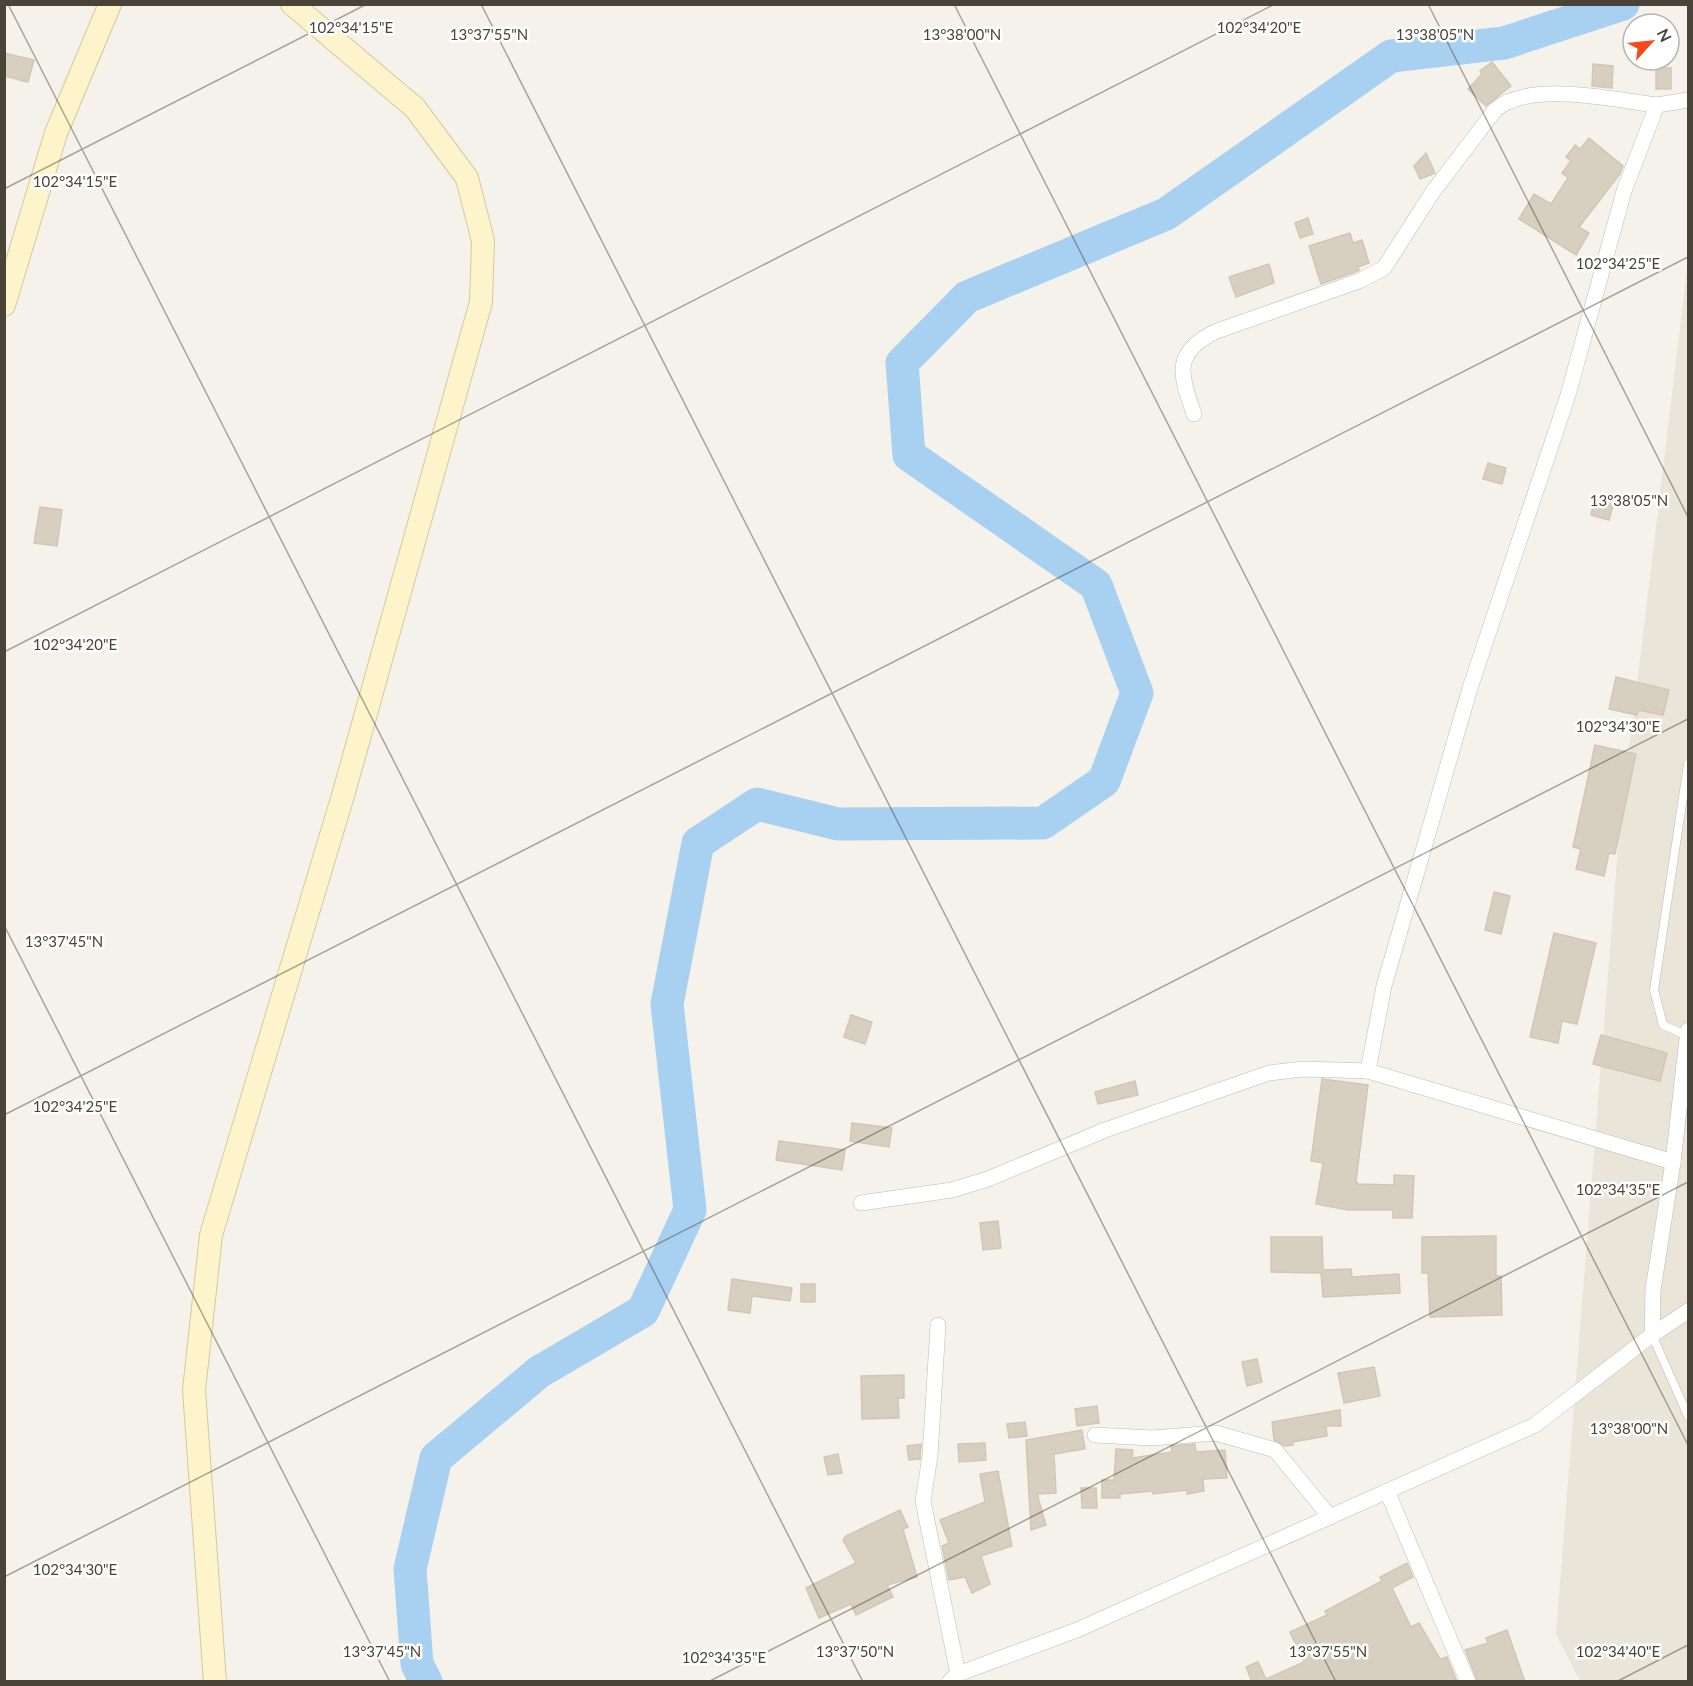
<svg xmlns="http://www.w3.org/2000/svg" width="1693" height="1686" viewBox="0 0 1693 1686" font-family="Lato,sans-serif">
  <rect width="100%" height="100%" fill="#f5f2eb"/>
  <!-- residential -->
  <polygon fill="#e9e5d9" points="1688,261 1688,1681 1580,1681 1556,1634 1619,834"/>
  <g fill="none" stroke-linecap="round" stroke-linejoin="round">
    <!-- river -->
    <polyline stroke="#a8d0f1" stroke-width="33" points="426,1682 417,1664 410,1569 436,1458 539,1372 643,1311 690,1210 667,1004 698,843 757,804 838,824 1043,823 1104,781 1137,693 1096,585 909,455 902,363 967,297 1166,214 1391,56 1504,43 1623,4"/>
  </g>
  <!-- building -->
  <g fill="#d7cfc0" stroke="#d2c7b3" stroke-width="1.5">
    <polygon points="4,53 34,60 28,82 4,76"/>
    <polygon points="1492,62 1511,86 1486,106 1468,89 1482,74 1480,71"/>
    <polygon points="1593,64 1613,66 1612,88 1592,86"/>
    <polygon points="1656,67 1671,68 1671,89 1656,89"/>
    <polygon points="1589,138 1623,166 1620,174 1579,227 1589,233 1576,255 1519,219 1534,194 1551,204 1568,178 1562,173 1571,161 1566,157 1575,145 1580,149"/>
    <polygon points="1426,153 1435,173 1420,179 1414,166"/>
    <polygon points="1308,218 1313,234 1300,238 1295,223"/>
    <polygon points="1350,233 1353,243 1362,240 1369,263 1358,267 1359,270 1355,272 1321,284 1309,246"/>
    <polygon points="1269,264 1274,283 1236,297 1229,277"/>
    <polygon points="1488,463 1506,468 1502,484 1483,479"/>
    <polygon points="1595,497 1614,502 1609,520 1591,515"/>
    <polygon points="40,507 62,510 57,546 34,543"/>
    <polygon points="1616,677 1669,690 1663,715 1638,710 1637,715 1609,709"/>
    <polygon points="1595,745 1636,754 1615,854 1609,853 1604,876 1576,869 1581,849 1573,847"/>
    <polygon points="1494,892 1510,896 1501,934 1485,930"/>
    <polygon points="1554,933 1596,943 1577,1024 1562,1021 1558,1043 1530,1037"/>
    <polygon points="851,1015 872,1022 865,1044 844,1037"/>
    <polygon points="1601,1035 1667,1053 1660,1081 1593,1064"/>
    <polygon points="1322,1079 1368,1085 1356,1181 1358,1184 1394,1185 1394,1175 1414,1176 1412,1218 1393,1218 1393,1210 1348,1210 1316,1204 1323,1163 1311,1161"/>
    <polygon points="1135,1081 1138,1095 1098,1104 1095,1092"/>
    <polygon points="852,1123 892,1128 889,1147 850,1141"/>
    <polygon points="779,1141 845,1150 842,1170 776,1160"/>
    <polygon points="998,1221 1001,1248 983,1250 980,1223"/>
    <polygon points="1496,1236 1496,1276 1501,1276 1502,1315 1430,1317 1428,1273 1422,1273 1422,1237"/>
    <polygon points="1271,1237 1322,1237 1323,1270 1351,1269 1352,1277 1399,1274 1400,1293 1323,1297 1321,1273 1271,1272"/>
    <polygon points="732,1279 792,1288 790,1301 752,1296 750,1313 728,1310"/>
    <rect x="801" y="1284" width="14" height="18"/>
    <polygon points="1257,1359 1262,1382 1247,1386 1242,1362"/>
    <polygon points="1374,1367 1380,1396 1344,1403 1338,1373"/>
    <polygon points="904,1375 904,1398 898,1398 899,1418 862,1419 861,1376"/>
    <polygon points="1097,1406 1099,1423 1077,1426 1075,1409"/>
    <polygon points="1340,1410 1341,1426 1326,1426 1327,1436 1293,1442 1293,1445 1284,1446 1274,1440 1272,1422"/>
    <polygon points="1025,1422 1027,1436 1009,1438 1007,1424"/>
    <polygon points="1082,1430 1085,1449 1054,1454 1056,1493 1037,1494 1046,1525 1031,1530 1026,1440"/>
    <polygon points="985,1443 986,1460 959,1462 958,1444"/>
    <polygon points="921,1444 920,1459 909,1460 907,1446"/>
    <polygon points="1195,1444 1196,1452 1225,1450 1227,1478 1203,1479 1204,1491 1187,1494 1187,1490 1153,1494 1153,1491 1120,1494 1120,1498 1102,1498 1102,1480 1114,1480 1116,1449 1133,1450 1132,1458 1172,1452 1171,1446"/>
    <polygon points="838,1454 842,1473 828,1475 824,1457"/>
    <polygon points="998,1471 1012,1546 981,1556 990,1584 972,1593 965,1577 949,1580 942,1546 949,1543 940,1520 985,1502 980,1474"/>
    <polygon points="1081,1488 1096,1488 1097,1508 1082,1508"/>
    <polygon points="900,1510 908,1527 903,1529 917,1577 887,1585 893,1597 856,1615 851,1604 819,1618 806,1588 856,1563 843,1540 846,1536"/>
    <polygon points="1407,1563 1413,1577 1392,1588 1411,1627 1419,1623 1440,1659 1447,1657 1457,1682 1252,1682 1246,1667 1258,1662 1266,1679 1304,1662 1290,1632 1327,1615 1325,1611 1382,1581 1380,1577"/>
    <polygon points="1507,1630 1525,1682 1478,1682 1465,1650 1488,1643 1486,1638"/>
  </g>
  <g fill="none" stroke-linecap="round" stroke-linejoin="round">
    <defs>
      <g id="lane">
        <polyline points="1688,1036 1663,1025 1654,990 1688,764"/>
        <polyline points="1652,1335 1688,1416"/>
      </g>
      <g id="street">
        <path d="M1194,414c-14,-40 -22,-62 23,-83l142,-50 25,-13 48,-75 63,-83c34,-30 119,-10 162,-5"/>
        <polyline points="1673,1162 1368,1071 1384,986 1470,688 1568,395 1624,191 1657,105 1688,100"/>
        <polyline points="861,1203 952,1190 988,1179 1105,1130 1269,1073 1303,1069 1368,1071"/>
        <polyline points="938,1325 930,1456 923,1501 958,1674"/>
        <polyline points="1652,1335 1653,1290 1673,1162 1688,1030"/>
        <polyline points="1095,1435 1152,1438 1216,1433 1275,1450 1330,1517"/>
        <polyline points="1387,1491 1468,1682"/>
        <polyline points="949,1682 958,1674 1077,1630 1535,1425 1652,1335 1688,1311"/>
      </g>
      <g id="secondary">
        <polyline points="4,305 56,133 110,4"/>
        <polyline points="215,1682 194,1390 211,1235 344,792 481,302 483,241 467,178 415,108 292,4"/>
      </g>
    </defs>
    <!-- lane casing -->
    <use href="#lane" stroke="#c1bbad" stroke-width="9"/>
    <!-- street casing -->
    <use href="#street" stroke="#c1bbad" stroke-width="16"/>
    <!-- secondary casing -->
    <use href="#secondary" stroke="#d5c89a" stroke-width="24"/>
    <!-- lane -->
    <use href="#lane" stroke="#fff" stroke-width="8"/>
    <!-- street -->
    <use href="#street" stroke="#fff" stroke-width="15"/>
    <!-- secondary -->
    <use href="#secondary" stroke="#fef4cc" stroke-width="22"/>
  </g>
  <!-- ticks -->
  <path fill="none" stroke="#4a4438" stroke-width="1.5" stroke-opacity="0.45" d="M8,4l855,1678M481,4l855,1678M954,4l734,1441M1428,4l260,513M4,189l363,-185M4,652l1271,-648M4,925l386,757M4,1115l1684,-858M4,1577l1684,-858M708,1682l980,-500M1616,1682l72,-37"/>
  <g font-size="15" text-anchor="middle" fill="#4a4438" stroke="#fff" stroke-width="5" stroke-linejoin="round" paint-order="stroke">
    <text x="351" y="33">102°34'15"E</text>
    <text x="1259" y="33">102°34'20"E</text>
    <text x="489" y="40">13°37'55"N</text>
    <text x="962" y="40">13°38'00"N</text>
    <text x="1435" y="40">13°38'05"N</text>
    <text x="75" y="187">102°34'15"E</text>
    <text x="1618" y="269">102°34'25"E</text>
    <text x="1629" y="506">13°38'05"N</text>
    <text x="75" y="650">102°34'20"E</text>
    <text x="1618" y="732">102°34'30"E</text>
    <text x="64" y="947">13°37'45"N</text>
    <text x="75" y="1112">102°34'25"E</text>
    <text x="1618" y="1195">102°34'35"E</text>
    <text x="1629" y="1434">13°38'00"N</text>
    <text x="75" y="1575">102°34'30"E</text>
    <text x="382" y="1657">13°37'45"N</text>
    <text x="855" y="1657">13°37'50"N</text>
    <text x="1328" y="1657">13°37'55"N</text>
    <text x="1618" y="1657">102°34'40"E</text>
    <text x="724" y="1663">102°34'35"E</text>
  </g>
  <!-- border -->
  <rect width="1693" height="1686" fill="none" stroke="#4a4438" stroke-width="12"/>
  <!-- north arrow -->
  <g transform="translate(1651 42) rotate(63)"><circle r="28" fill="#ffffff" stroke="#b7b4af" stroke-width="1.5"/>
  <path d="M0-4.5L10 22L0 15L-10 22Z" fill="#f9481e"/>
  <text y="-9" font-size="16" font-weight="bold" text-anchor="middle" fill="#4a4438">N</text>
  </g>
</svg>
